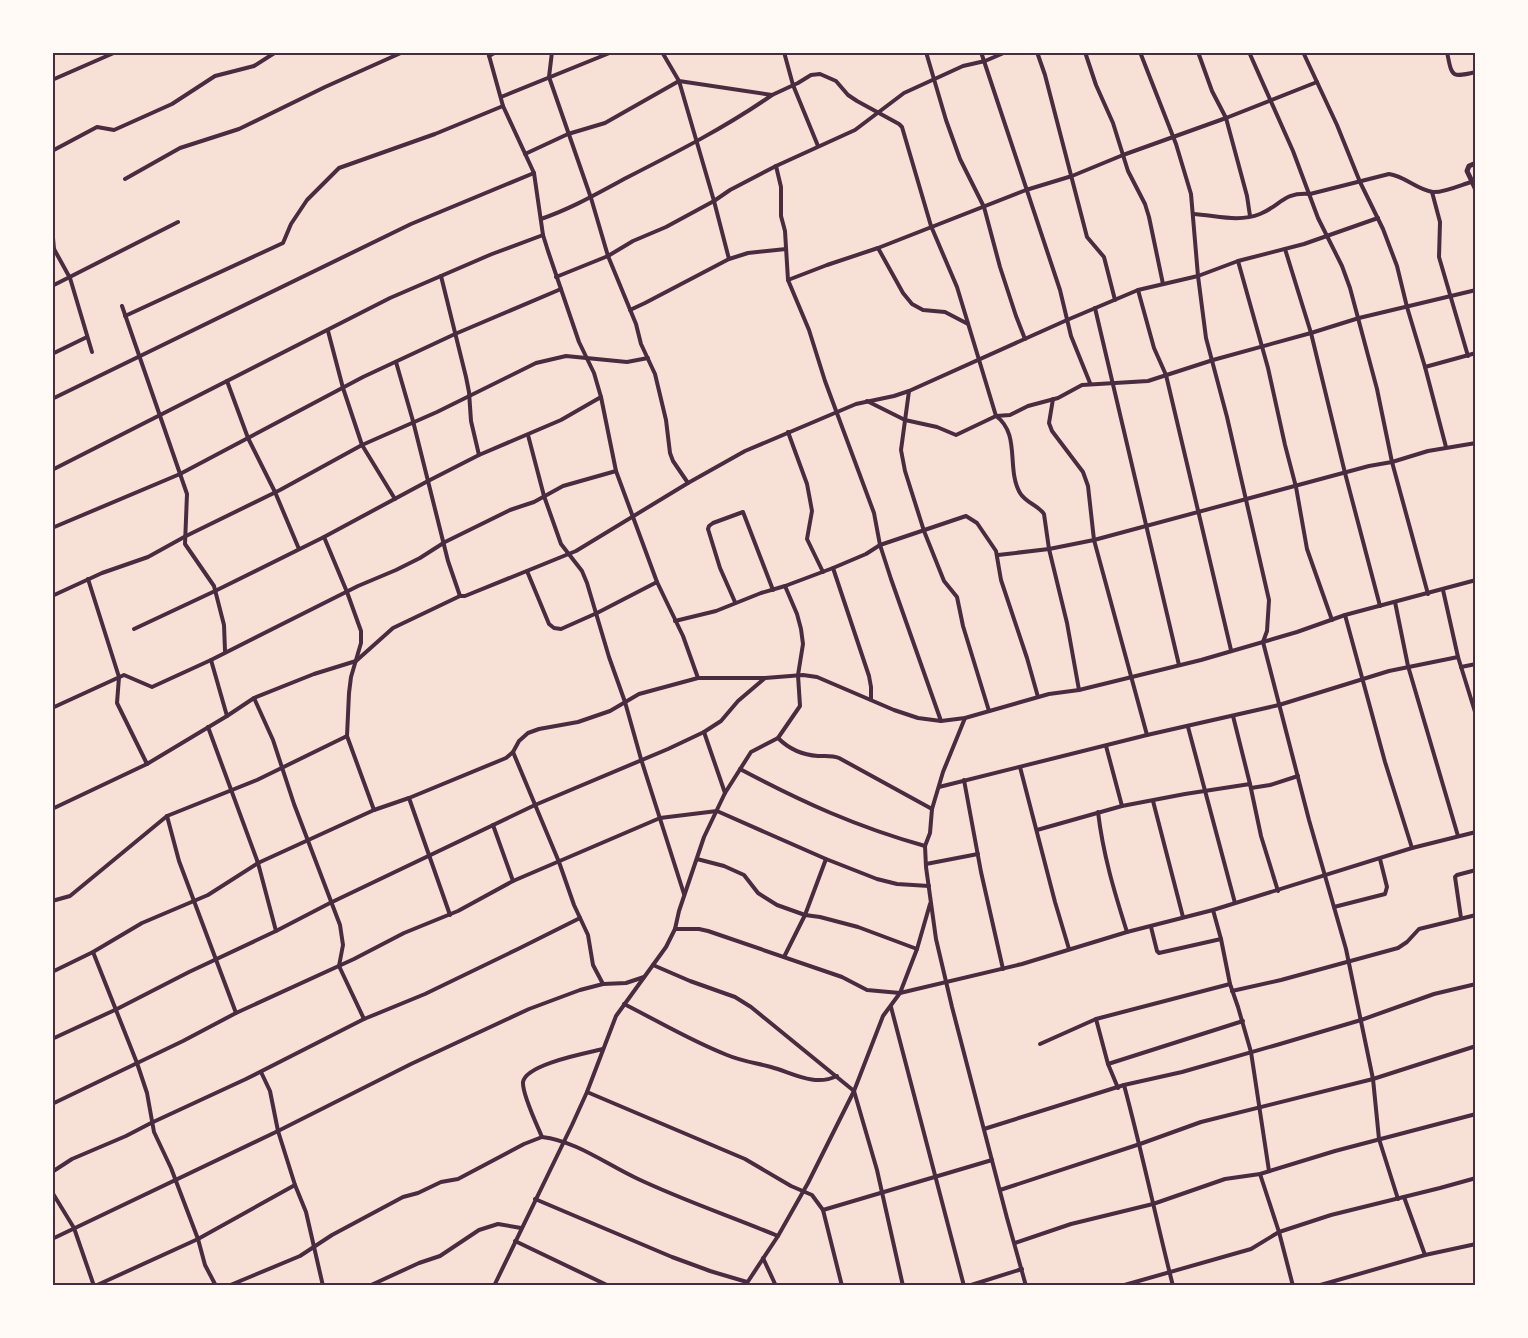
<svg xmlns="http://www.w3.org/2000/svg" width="1528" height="1338" viewBox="0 0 1528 1338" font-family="'PT Sans',sans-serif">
  <rect width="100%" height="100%" fill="#f7e1d7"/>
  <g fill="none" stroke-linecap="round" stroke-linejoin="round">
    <!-- minor -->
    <g stroke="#4a2c40" stroke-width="4">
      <polyline points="488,52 503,106 534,173 543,235 548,251 579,342 594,373 601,397 616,471 657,582 683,636 698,678"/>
      <polyline points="552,52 549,77 591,198 608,256 636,324 641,344 655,374 666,420 670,453 673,461 688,483"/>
      <path d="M662,52l17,29 93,14 26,-12 13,-8 9,-1 16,7 12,14 9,6 42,23 3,3 29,99 26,61 39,129c25,18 10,53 24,77 6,10 18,12 24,21l5,35 18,74 12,67"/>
      <polyline points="784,52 793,85 818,146"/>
      <polyline points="926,52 946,120 960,159 984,207 1000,267 1016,316 1025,339"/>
      <polyline points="981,52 1060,290 1071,336 1090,383"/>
      <polyline points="1037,52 1045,75 1087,237 1104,257 1115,300"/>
      <polyline points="1085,52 1096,85 1113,123 1128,171 1145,204 1149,217 1163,284"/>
      <polyline points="1140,52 1176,144 1191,194 1198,276 1206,338 1227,417 1269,600 1267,631 1263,642 1309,820 1346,949 1373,1079 1379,1139 1398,1199"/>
      <polyline points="1198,52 1212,91 1226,118 1247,196 1250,216"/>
      <polyline points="1249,52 1293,151 1318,218 1342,266 1350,288 1377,389 1392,462 1428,594"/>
      <polyline points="1303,52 1337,125 1360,182 1383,229 1397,266 1407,307 1425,367 1446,447"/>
      <path d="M1447,52c5,25 4,26 29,20"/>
      <polyline points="489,56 496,52"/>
      <polyline points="52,80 116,52"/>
      <polyline points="501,97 612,52"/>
      <polyline points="52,151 97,127 114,130 172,104 215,76 254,66 276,52"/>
      <polyline points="525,154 568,134 605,123 679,81 714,201 729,259"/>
      <polyline points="776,166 781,187 781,216 785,231 788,280 809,330 825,381 874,513 880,545 891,579 941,721"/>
      <polyline points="125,179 180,148 239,129 325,87 403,52"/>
      <polyline points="1432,192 1440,222 1439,257 1468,356"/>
      <path d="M1193,214c22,1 45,9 67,0 22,-9 22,-22 50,-20l79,-20c16,2 28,16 44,18 10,1 28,-7 38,-10"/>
      <path d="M541,219c32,-11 57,-26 87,-42 49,-25 98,-50 144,-82"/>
      <polyline points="52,227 54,249 70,278 92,352"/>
      <polyline points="878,248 903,293 912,304 923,310 945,312 968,324"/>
      <polyline points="1285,249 1311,333 1345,473 1380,606"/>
      <polyline points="1238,261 1268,368 1285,445 1296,487 1307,549 1332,620"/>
      <polyline points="441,276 466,377 469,392 471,421 479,455"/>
      <polyline points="556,277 608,256 633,241 666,227 714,201 730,190 776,166 855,130 904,93 963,66 985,61 1006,52"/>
      <polyline points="788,280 827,265 878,248 1026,190 1072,176 1123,155 1226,118 1317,82"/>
      <polyline points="52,286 178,222"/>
      <polyline points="1138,290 1154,348 1166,375 1231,650"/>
      <polyline points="122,306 187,494 185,544 214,586 224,625 225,651"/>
      <polyline points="1095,308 1179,665"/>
      <polyline points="630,310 645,303 729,259 748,253 786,249"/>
      <polyline points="125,316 283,243 291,224 307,200 339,168 435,134 503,106"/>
      <polyline points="328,331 343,388 362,445 395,499"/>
      <polyline points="52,354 87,337"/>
      <polyline points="396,362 413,421 448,561 460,596 465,596 576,551 688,483 745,451 856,404 894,396 909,391 1067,320 1138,290 1198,276 1238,261 1304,244 1378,218"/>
      <polyline points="1425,367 1476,353"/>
      <polyline points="227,381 248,438 275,492 299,549"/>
      <polyline points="909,391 901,450 905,471 924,531 944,581 957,597 963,626 989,711"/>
      <polyline points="52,399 411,224 534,173"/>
      <polyline points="1053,399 1049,423 1052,431 1083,472 1088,486 1094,540 1147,735"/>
      <polyline points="867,401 905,420 937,427 956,435 996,416 1010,415 1028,406 1058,398 1082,385 1148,381 1213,360 1311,333 1359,318 1476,290"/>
      <polyline points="788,432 807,484 810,500 812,511 807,539 823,572"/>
      <polyline points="528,435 544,496 561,544 582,571 587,583 609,657 625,702 641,759 684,894"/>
      <polyline points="52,470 390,298 492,254 543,235"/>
      <polyline points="52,528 180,474 363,377 455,334 561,289"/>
      <polyline points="324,537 347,592 361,631 361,643 351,677 349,693 347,736 374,810"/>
      <polyline points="998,555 1049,549 1094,540 1369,466 1392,462 1428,451 1476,443"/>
      <polyline points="833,568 869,676 871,687 871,699"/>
      <polyline points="527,571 549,624 554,628 561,629 597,613 657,582"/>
      <polyline points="88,579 119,677 117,703 147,764"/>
      <polyline points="1443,590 1458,657 1476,715"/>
      <polyline points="52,596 102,573 148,557 186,536 280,490 362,445 437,412 536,363 566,356 627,362 648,358"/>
      <polyline points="735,602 720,568 708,529 709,526 713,523 743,512 773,590"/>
      <polyline points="1395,602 1408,666 1458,836"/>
      <polyline points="1345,615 1385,762 1412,848"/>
      <polyline points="675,621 716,611 761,593 785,586 833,568 866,554 880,545 966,516 977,523 996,551 1001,580 1027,658 1038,697"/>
      <polyline points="134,629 215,591 324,537 428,481 479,455 561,420 601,397"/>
      <polyline points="211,660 227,716"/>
      <polyline points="1461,667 1476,664"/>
      <polyline points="254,698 273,740 294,804 340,925 343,945 339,966 364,1019"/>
      <polyline points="52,708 124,675 152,687 211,660 358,586 396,570 420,558 445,542 510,510 534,502 563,486 616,471"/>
      <polyline points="1233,716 1250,784"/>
      <polyline points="965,718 943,772 932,809 930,833 925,846 926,867 936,939 952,1007 1007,1218 1026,1286"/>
      <polyline points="208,727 258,863 276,931"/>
      <polyline points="1188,727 1235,903"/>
      <polyline points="704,732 725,793"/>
      <path d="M778,738c11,11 24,17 40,18 7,0 14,-1 21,2l93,51"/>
      <polyline points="1106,746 1122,806"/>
      <polyline points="513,752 559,862 574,905 588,935 593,965 603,984"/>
      <polyline points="1020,767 1055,902 1069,949"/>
      <path d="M740,769c62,33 117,58 185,77"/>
      <polyline points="964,780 981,872 1003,969"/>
      <polyline points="939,787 1147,735 1279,705 1389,671 1458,657"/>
      <polyline points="1251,788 1270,785 1298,776"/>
      <polyline points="409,798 450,915"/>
      <polyline points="1153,801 1183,917"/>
      <polyline points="52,809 147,764 227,716 254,698 314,674 356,661 393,628 460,596"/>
      <path d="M1098,812c5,42 16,79 29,120"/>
      <polyline points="167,816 179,861 236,1013"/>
      <polyline points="493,825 513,881"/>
      <polyline points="1037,830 1122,806 1185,794 1250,784 1261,836 1278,891"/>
      <polyline points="697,859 724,866 744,875 758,893 777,905 805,915 820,917 858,927 917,949"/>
      <polyline points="926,864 978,854"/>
      <polyline points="52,901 70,896 167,816 257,780 347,736"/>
      <polyline points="1334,907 1385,894 1387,887 1380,859"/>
      <polyline points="1213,910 1221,939 1230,984 1238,1007 1251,1052 1269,1171"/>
      <polyline points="1461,918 1455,877 1457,875 1476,870"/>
      <polyline points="1151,927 1157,951 1159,953 1221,939"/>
      <polyline points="675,929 699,929 708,931 842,977 867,990 900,993 1022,964 1127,932 1213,910 1412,848 1476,832"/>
      <polyline points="93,952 137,1063 147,1093 154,1132 171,1168 198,1239 205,1265 216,1286"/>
      <polyline points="784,957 805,915 826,859"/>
      <polyline points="653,965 690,981 735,997 751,1007 854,1091 877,1170 903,1286"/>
      <polyline points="52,972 93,952 142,923 208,895 258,863 374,810 409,798 506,758 513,752 519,741 528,733 539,729 578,722 610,711 639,694 698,678 765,678 803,675 817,677 894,710 918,718 941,721 965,718 1049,694 1079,690 1201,660 1297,632 1345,615 1476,580"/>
      <polyline points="1232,991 1281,980 1398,948 1407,942 1419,929 1476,915"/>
      <path d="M624,1004c34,17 67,37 103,51 14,6 29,8 44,12 22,6 43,20 66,9"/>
      <polyline points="891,1007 964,1286"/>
      <polyline points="52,1039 117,1009 189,972 276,931 330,903 535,805 668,749 704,732 721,721 738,701 765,678"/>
      <polyline points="1040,1044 1096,1019"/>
      <path d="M603,1049c-16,4 -77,15 -80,33 -1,12 14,43 19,55 34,4 64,27 94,41 46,22 94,38 142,58"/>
      <polyline points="1108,1064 1243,1021"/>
      <polyline points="261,1072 270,1091 278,1131 295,1185 306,1212 323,1286"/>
      <path d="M1124,1085c18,67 32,134 49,201"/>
      <polyline points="1118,1088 1108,1064 1096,1019 1230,984"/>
      <polyline points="587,1092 745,1159 791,1186 812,1195 823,1210 842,1286"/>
      <polyline points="52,1104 183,1041 236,1013 354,959 404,933 458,911 513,881 660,818 717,811 826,859 877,879 897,884 929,886"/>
      <polyline points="984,1129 1124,1085 1182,1072 1280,1044 1361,1020 1434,994 1476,984"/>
      <polyline points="52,1172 72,1159 126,1136 151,1123 246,1079 364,1019 425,994 518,949 580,918"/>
      <polyline points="1260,1174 1279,1232 1293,1286"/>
      <polyline points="1000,1190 1140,1144 1201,1122 1373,1079 1476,1046"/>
      <polyline points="52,1192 74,1228 94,1286"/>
      <polyline points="1404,1197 1425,1255"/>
      <polyline points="535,1199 672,1257 710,1271 747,1282"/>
      <polyline points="823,1210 992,1160"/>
      <polyline points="52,1239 278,1131 411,1064 529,1009 580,990 603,984 626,983 644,977"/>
      <polyline points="515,1241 609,1286"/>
      <polyline points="1015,1243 1071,1224 1153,1204 1225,1179 1260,1174 1335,1151 1476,1114"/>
      <polyline points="763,1258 776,1286"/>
      <polyline points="95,1286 198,1239 295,1185"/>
      <polyline points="228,1286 300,1256 332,1235 403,1197 418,1193 441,1182 458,1179 524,1144 542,1137"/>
      <polyline points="369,1286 419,1263 440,1256 479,1230 498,1224 521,1228"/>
      <polyline points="494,1286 572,1125 587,1092 616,1016 666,947 675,929 679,911 704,837 725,793 751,752 778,738 800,706 798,675 803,644 801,629 797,614 785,586"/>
      <polyline points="745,1286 778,1236 808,1183 854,1091 883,1016 900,993 917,949 930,904"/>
      <polyline points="968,1286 1022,1269"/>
      <polyline points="1121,1286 1251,1249 1279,1232 1331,1215 1440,1188 1476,1178"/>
      <polyline points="1317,1286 1425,1255 1476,1244"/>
    </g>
    <!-- tertiary -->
    <polyline stroke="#4a2c40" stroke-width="5" points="1476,163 1469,166 1467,171 1476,190"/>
  </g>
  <!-- border -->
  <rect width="1528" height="1338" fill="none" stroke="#fffaf5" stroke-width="108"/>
  <rect x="54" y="54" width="1420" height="1230" fill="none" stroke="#4a2c40" stroke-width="2"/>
</svg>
